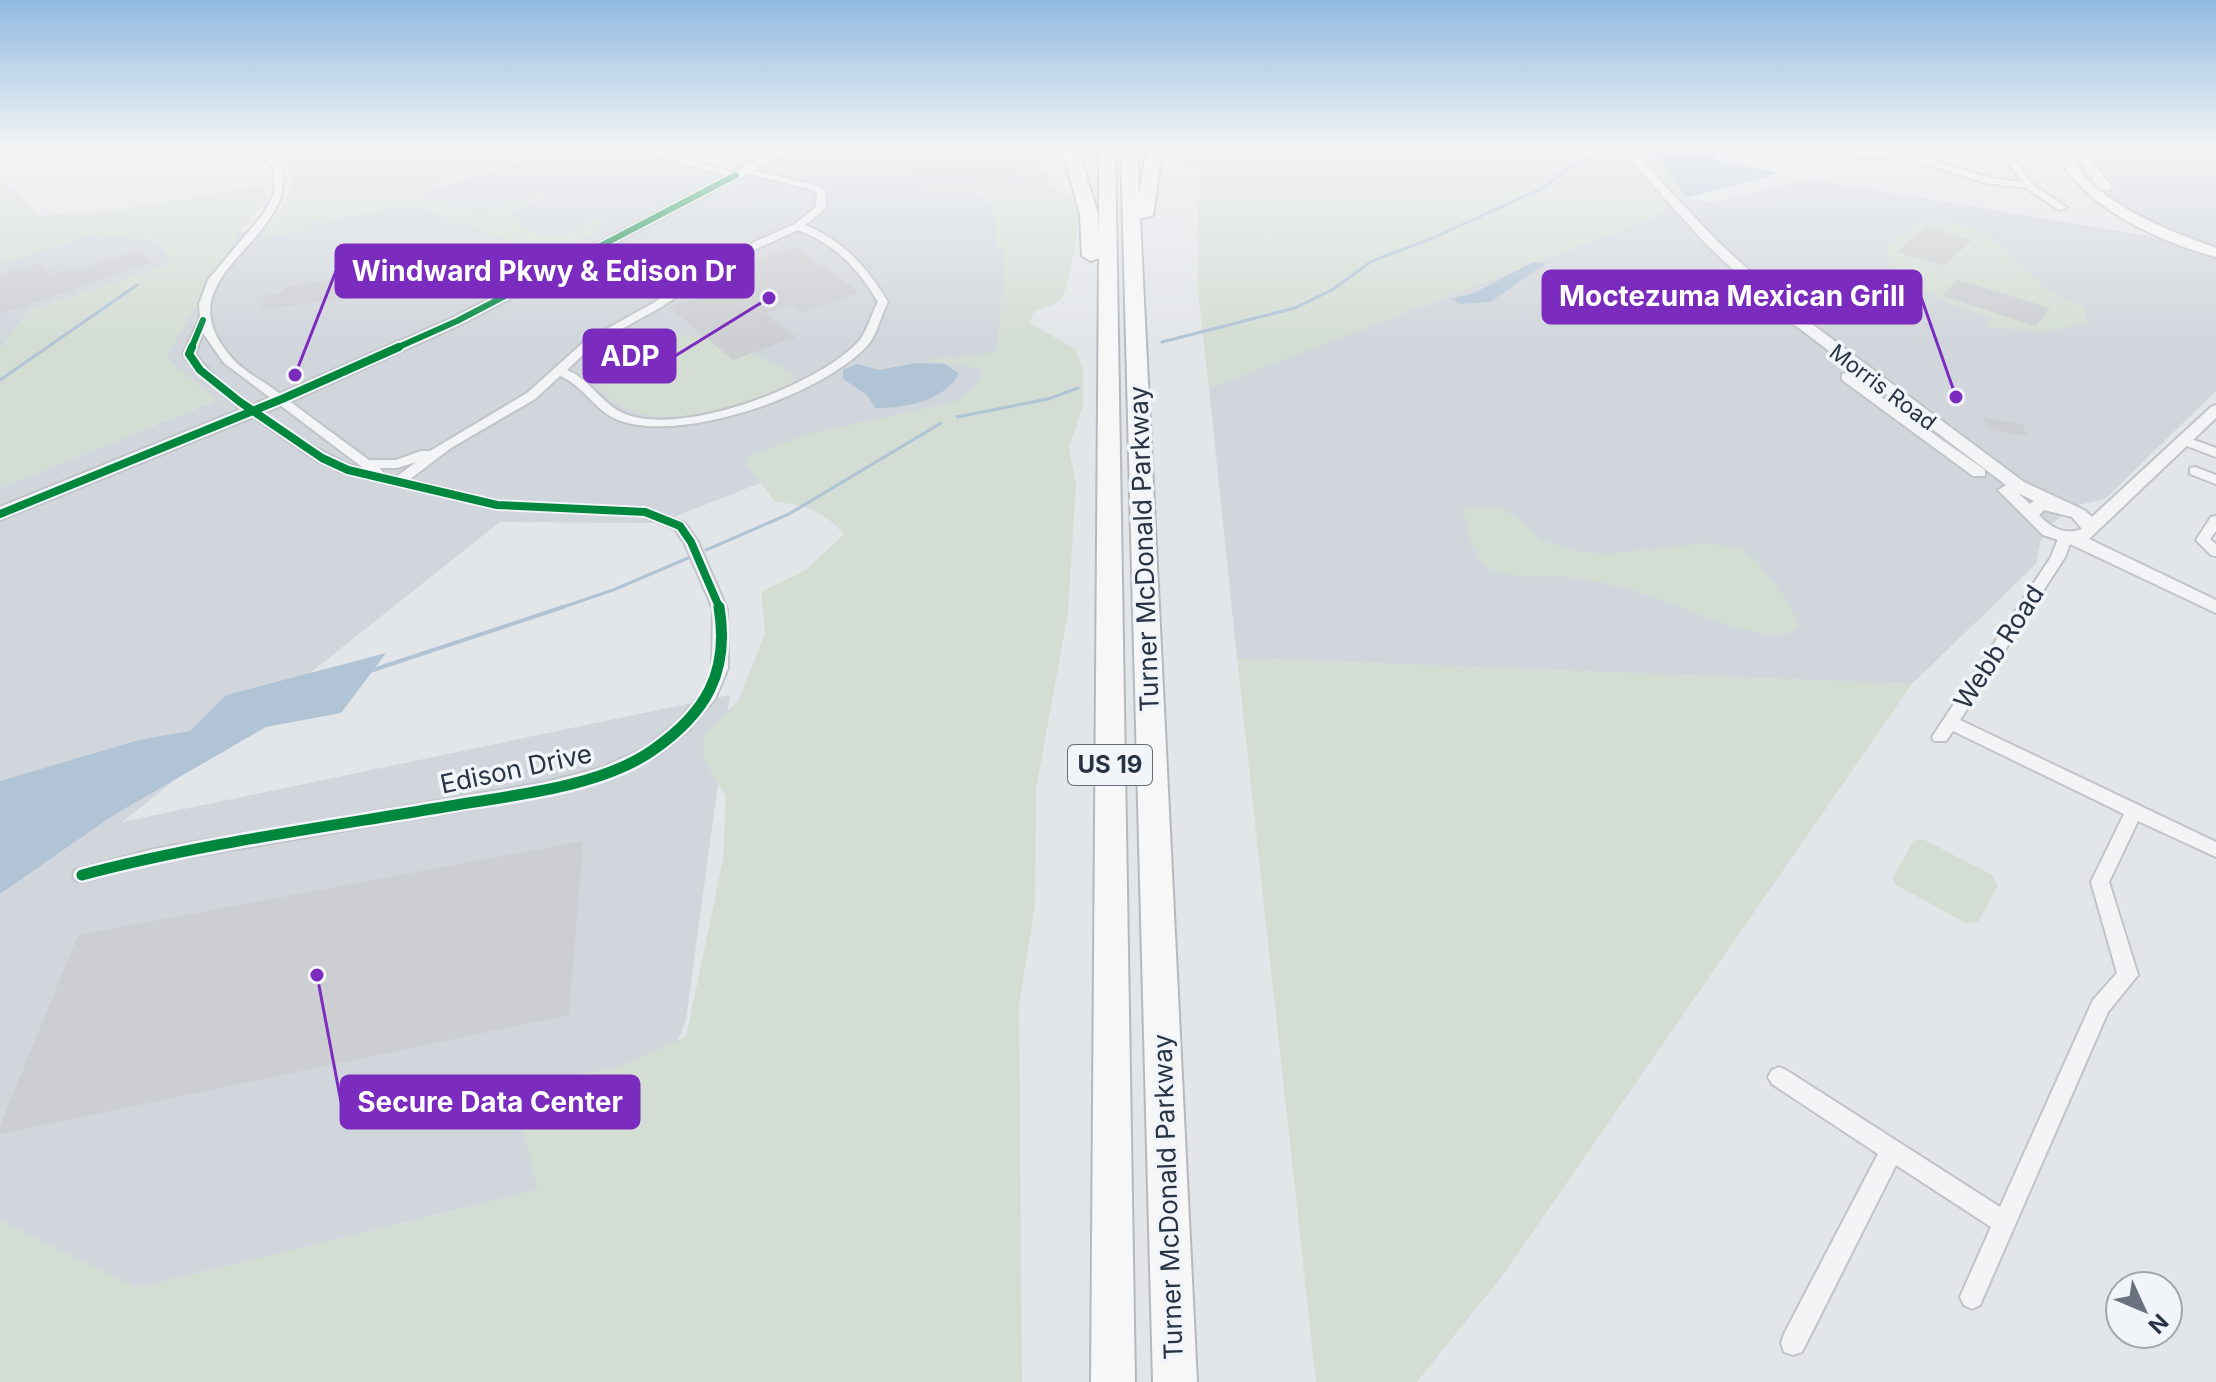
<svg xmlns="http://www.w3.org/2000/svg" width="2216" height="1382" viewBox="0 0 2216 1382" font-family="Inter,sans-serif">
  <rect width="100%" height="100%" fill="#e3e6e9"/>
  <!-- built -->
  <g fill="#d1d6dc">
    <polygon points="563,148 646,148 728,169 772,148 1040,148 1015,427 872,439 659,523 500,522 122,822 730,695 686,1020 628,1168 136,1288 0,1221 0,488 215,401 166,357 239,232 416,203 412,196"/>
    <polygon points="2087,148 2216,148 2216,391 2105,499 2074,506 2049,526 2040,543 2036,564 1912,684 1237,658 1209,388 1647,220 1686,198 1713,202 1809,179 2149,236 2168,242 2101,208 2073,182 2096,175"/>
    <polygon points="95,234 158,241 172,263 27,312 0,350 0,264"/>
  </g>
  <!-- green -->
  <g fill="#d4ddd4">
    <path d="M271,148h285l-144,45 70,20 63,-20 5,2 -33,13 -8,6c9,13 34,25 51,22 13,-1 29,-14 41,-20l6,4 -12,7 3,4 -70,35 -23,-6 14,-9 -11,-10 -92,-35 -105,16 -5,9 -46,7c21,-26 53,-65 11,-90z"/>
    <polygon points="1168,148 1626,148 1666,166 1686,198 1647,220 1209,388 1198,292 1199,167 1172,164"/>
    <path d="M1028,173h18c4,19 20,17 29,30 8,11 -7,90 -14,96 -6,6 -20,9 -28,14l-3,10 45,26 8,19v38l-14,42 7,37 -8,128 -32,177 -1,115 -16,100 3,377h-1022v-161l136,67 402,-98 -27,-104 105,-18 70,-31 37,-177 3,-64 -23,-37v-24l36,-35 26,-66 -4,-42 45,-22 38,-36c-22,-23 -37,-29 -69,-32l-32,-43 62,-24 153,-34 17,-14 9,-18 -61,-9 60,-5 14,-5 8,-99 -9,-6c-1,-10 2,-23 -1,-32 -8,-27 -47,-21 -69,-22l1,-8 96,3 4,-2z"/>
    <polygon points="0,179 40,216 122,209 264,185 268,198 239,232 166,357 216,400 0,488 0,350 27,312 172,263 158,241 95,234 0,264"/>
    <path d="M1930,222l23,1 39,12 -2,2 58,53 37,18 2,15 -42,9 -60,-5 7,-9c-37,-12 -75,-24 -102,-54l-2,-17 28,-23z"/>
    <path d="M646,332c49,1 109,16 149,44l-2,6c-47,23 -130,54 -179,20 -14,-9 -21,-24 -29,-39 15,-19 38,-27 61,-31z"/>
    <path d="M1463,507l42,2 39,32 28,9 33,4 101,-11 34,5 17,13 28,37 15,28c-21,28 -116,-19 -144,-28 -29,-11 -59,-17 -90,-21 -24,-2 -55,3 -78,-9 -18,-11 -20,-42 -25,-61z"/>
    <polygon points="1237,658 1912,684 1503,1275 1417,1382 1316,1382"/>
    <polygon points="1914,840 1925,840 1992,875 1998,885 1978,922 1966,923 1896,885 1893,877"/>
  </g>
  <!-- water -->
  <g fill="#b0c4d6">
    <polygon points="1648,148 1719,148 1715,160 1780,173 1686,198 1666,166"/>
    <polygon points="1541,262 1545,264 1490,302 1461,304 1451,299 1474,293 1531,263"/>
    <path d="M916,363l29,1 14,10c-16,28 -55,34 -84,34l-8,-13 -24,-16v-9l14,-6 22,6z"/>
    <polygon points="386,653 341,713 266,727 112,816 0,894 0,781 139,740 190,731 226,695"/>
  </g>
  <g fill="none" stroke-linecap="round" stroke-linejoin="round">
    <!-- stream-far1 -->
    <g stroke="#b0c4d6" stroke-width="3">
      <polyline points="1162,342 1295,308 1332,290 1372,261 1433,238 1545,187 1566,169 1595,155"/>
      <polyline points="0,380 137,285"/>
      <polyline points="957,417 1048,399 1078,388"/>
      <polyline points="706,550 789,514 941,423"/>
      <polyline points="557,609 613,590 688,558"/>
    </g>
    <!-- stream -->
    <polyline stroke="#b0c4d6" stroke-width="4" points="370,671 563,607"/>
  </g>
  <!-- building -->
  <g fill="#ccced1">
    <polygon points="942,148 1021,148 1016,185 984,186 960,172 936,179 900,178 957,155"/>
    <polygon points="1926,226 1947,233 1972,240 1944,266 1897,252"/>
    <polygon points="795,247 859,292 802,312 792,304 765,314 796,337 733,360 669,307 729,286 734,289 746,271 738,265"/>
    <polygon points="137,251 154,262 0,314 0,275 39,263 54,274 66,270 69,273"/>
    <polygon points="358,274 391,277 389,288 370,291 369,296 261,309 265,296 278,294 288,287"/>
    <polygon points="1957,280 2005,294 2050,308 2036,326 1942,296"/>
    <polygon points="1984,418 2023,424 2027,436 1988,430"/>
    <polygon points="583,841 569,1015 0,1134 0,1126 78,935"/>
  </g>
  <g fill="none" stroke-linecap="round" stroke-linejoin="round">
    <defs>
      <g id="minor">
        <path d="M253,148h9l19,17c21,77 -123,108 -50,192 11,13 30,23 44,33 31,24 63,47 94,70h27l25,-9h9l97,-58 58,-52 70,-39 64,-44 76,-34 21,-17 1,-14 -4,-3 -70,-18v-4l76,18 6,4 1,18 -21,17c39,16 62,42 83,77 -8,14 -10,32 -21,44 -46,49 -184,98 -249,74 -23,-9 -35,-35 -58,-44l-25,23 -84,49 -42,32 88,21 148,7 40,15 13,19 29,67 1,59 -13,31 -27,32 -31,25 -51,23 -64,18 -388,66 -72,19 -7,-2 -2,-5 2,-5 79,-21 388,-66 59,-15 44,-20 31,-25 26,-30 10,-25 1,-59 -29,-67 -9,-13 -32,-13 -146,-7 -154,-36 -26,-12 -81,-56 -40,-33 -13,-18 17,-37 -1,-13 9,-24 56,-67 11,-22 -2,-23zM798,230c37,14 60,38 80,72 -7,12 -10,28 -19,39 -40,44 -176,96 -234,73 -23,-9 -35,-35 -58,-44l26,-25 70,-39 64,-44zM203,333l21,30 142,107c-41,-9 -147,-82 -171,-116zM416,462l-20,15 -12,-3 -4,-6h17z"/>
        <polygon points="1788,148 1914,154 1990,178 2022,182 1998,148 2006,148 2032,184 2067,208 2059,210 2026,188 1986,183 1913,160 1792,152"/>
        <polygon points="2183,436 2216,448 2216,457 2179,443 2179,437"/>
        <polygon points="2195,467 2216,475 2216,484 2190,474 2190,468"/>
        <polygon points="2216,516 2216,531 2210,539 2216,544 2216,556 2211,555 2196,540 2211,517"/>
        <polygon points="2066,532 2073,536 2065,557 1960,720 2216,842 2216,857 2138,821 2109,882 2138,975 2108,1012 1980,1305 1972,1309 1964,1305 1960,1297 1991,1227 1896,1165 1802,1352 1793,1355 1784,1352 1781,1343 1784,1334 1878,1154 1772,1084 1768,1077 1772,1070 1779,1067 1786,1070 2000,1207 2093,1000 2117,973 2091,882 2124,814 1953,731 1946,741 1934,741 1932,737 2051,557 2059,536"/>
      </g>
      <g id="tertiary">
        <polygon points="632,148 649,148 742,175 736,178"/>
        <path d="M1619,148h11l86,92 73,67 235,175 60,28 8,7 119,-110 5,-2v13l-127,121 127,61v13l-148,-70 -25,-8 -45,-45 8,-5 -227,-172 -71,-67zM2018,493l16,8 -4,3zM2044,510l28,7 10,12c-17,7 -32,-2 -43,-14z"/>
        <polygon points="1847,373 1985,470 1985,476 1973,476 1842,380 1842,374"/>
      </g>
      <g id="secondary">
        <polygon points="781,148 796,148 462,324 288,403 0,520 0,507 276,395 452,318"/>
        <path d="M2054,148h12c25,55 97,80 150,100v9c-58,-16 -137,-51 -162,-109z"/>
        <polygon points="2076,148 2088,148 2090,159 2112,187 2111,190 2101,190 2078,159"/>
      </g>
      <g id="motorway">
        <polygon points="1062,148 1078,148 1098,214 1099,234 1099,148 1115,148 1135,1382 1091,1382 1099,258 1091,261 1082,256 1080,214"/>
        <polygon points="1121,148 1137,148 1139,195 1147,148 1163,148 1153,215 1140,219 1197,1382 1153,1382"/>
      </g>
    </defs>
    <!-- minor casing -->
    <use href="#minor" stroke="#c1c4c7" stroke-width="4"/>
    <!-- tertiary casing -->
    <use href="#tertiary" stroke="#c1c4c7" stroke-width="4"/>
    <!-- secondary casing -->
    <use href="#secondary" stroke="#c1c4c7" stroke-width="4"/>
    <!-- motorway casing -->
    <use href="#motorway" stroke="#b5b9be" stroke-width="4"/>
    <!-- minor -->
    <use href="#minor" fill="#f3f4f6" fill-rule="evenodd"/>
    <!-- tertiary -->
    <use href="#tertiary" fill="#f3f4f6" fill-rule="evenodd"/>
    <!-- secondary -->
    <use href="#secondary" fill="#f7f7f7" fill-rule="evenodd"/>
    <!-- motorway -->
    <use href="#motorway" fill="#f7f7f7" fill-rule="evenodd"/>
    <defs>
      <g id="cycleway-far2">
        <polyline points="191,349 203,320"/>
        <polyline points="394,349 457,321 736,175"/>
      </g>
      <g id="cycleway-far1">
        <polyline points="192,347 189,354 200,370 240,402 322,458 348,470 497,505 645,512 680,526 691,542 720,609"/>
        <polyline points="0,514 282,399 399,347"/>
      </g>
      <path id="cycleway" d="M82,875c117,-31 237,-47 356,-67 66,-12 160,-19 215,-58 53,-37 77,-78 66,-143"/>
    </defs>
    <!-- cycleway-far2 casing -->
    <use href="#cycleway-far2" stroke="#f1f4f8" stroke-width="9"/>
    <!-- cycleway-far1 casing -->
    <use href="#cycleway-far1" stroke="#f1f4f8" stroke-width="12"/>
    <!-- cycleway casing -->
    <use href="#cycleway" stroke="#f1f4f8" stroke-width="16"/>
    <!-- cycleway-far2 -->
    <use href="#cycleway-far2" stroke="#00873e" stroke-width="6"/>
    <!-- cycleway-far1 -->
    <use href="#cycleway-far1" stroke="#00873e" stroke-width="8"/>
    <!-- cycleway -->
    <use href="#cycleway" stroke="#00873e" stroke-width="11"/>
  </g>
  <!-- sky -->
  <linearGradient id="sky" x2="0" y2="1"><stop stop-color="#91bae1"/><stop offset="0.43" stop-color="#f2f4f5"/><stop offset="1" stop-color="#f2f4f5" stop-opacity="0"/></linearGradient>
  <rect width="2216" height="341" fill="url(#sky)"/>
  <g text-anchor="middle" stroke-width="7" stroke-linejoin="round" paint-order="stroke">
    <!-- far-street labels -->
    <g font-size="22" fill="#283444" stroke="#f1f4f8">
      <text transform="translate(1883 387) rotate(37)" y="8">Morris Road</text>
    </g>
    <!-- shield labels -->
    <rect fill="#f1f4f8" stroke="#646e7a" stroke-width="2" x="1068" y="745" width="84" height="40" rx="6"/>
    <g font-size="24" font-weight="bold" fill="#283444">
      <text x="1110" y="773">US 19</text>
    </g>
    <!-- street labels -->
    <g font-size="26" fill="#283444" stroke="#f1f4f8">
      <text transform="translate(1144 549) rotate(-92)" y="9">Turner McDonald Parkway</text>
      <text transform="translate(1999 647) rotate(-57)" y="9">Webb Road</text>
      <text transform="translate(516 769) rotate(-12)" y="9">Edison Drive</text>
      <text transform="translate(1168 1197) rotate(-92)" y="9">Turner McDonald Parkway</text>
    </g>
  </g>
  <!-- callouts -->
  <path fill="none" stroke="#7b2cbf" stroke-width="3" d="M295 375L336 271M1956 397L1921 297M769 298L675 356M317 975L341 1102"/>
  <g fill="#7b2cbf" stroke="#f1f4f8" stroke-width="3">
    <circle cx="295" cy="375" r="8"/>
    <circle cx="1956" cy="397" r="8"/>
    <circle cx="769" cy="298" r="8"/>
    <circle cx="317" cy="975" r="8"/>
  </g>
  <g fill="#7b2cbf" stroke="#7b2cbf" stroke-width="3">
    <rect x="336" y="245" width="417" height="52" rx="8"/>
    <rect x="1543" y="271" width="378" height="52" rx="8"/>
    <rect x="584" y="330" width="91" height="52" rx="8"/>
    <rect x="341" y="1076" width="298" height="52" rx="8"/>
  </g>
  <g font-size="28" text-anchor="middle" font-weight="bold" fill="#fff">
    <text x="544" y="281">Windward Pkwy &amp; Edison Dr</text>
    <text x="1732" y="306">Moctezuma Mexican Grill</text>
    <text x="630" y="366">ADP</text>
    <text x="490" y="1112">Secure Data Center</text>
  </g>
  <!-- north arrow -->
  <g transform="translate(2144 1310) rotate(134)"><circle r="38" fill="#f1f4f8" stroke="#a1a7b0" stroke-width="2"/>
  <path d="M0-6L14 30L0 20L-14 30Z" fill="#69727e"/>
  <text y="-12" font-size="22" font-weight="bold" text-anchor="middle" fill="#283444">N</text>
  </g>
</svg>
